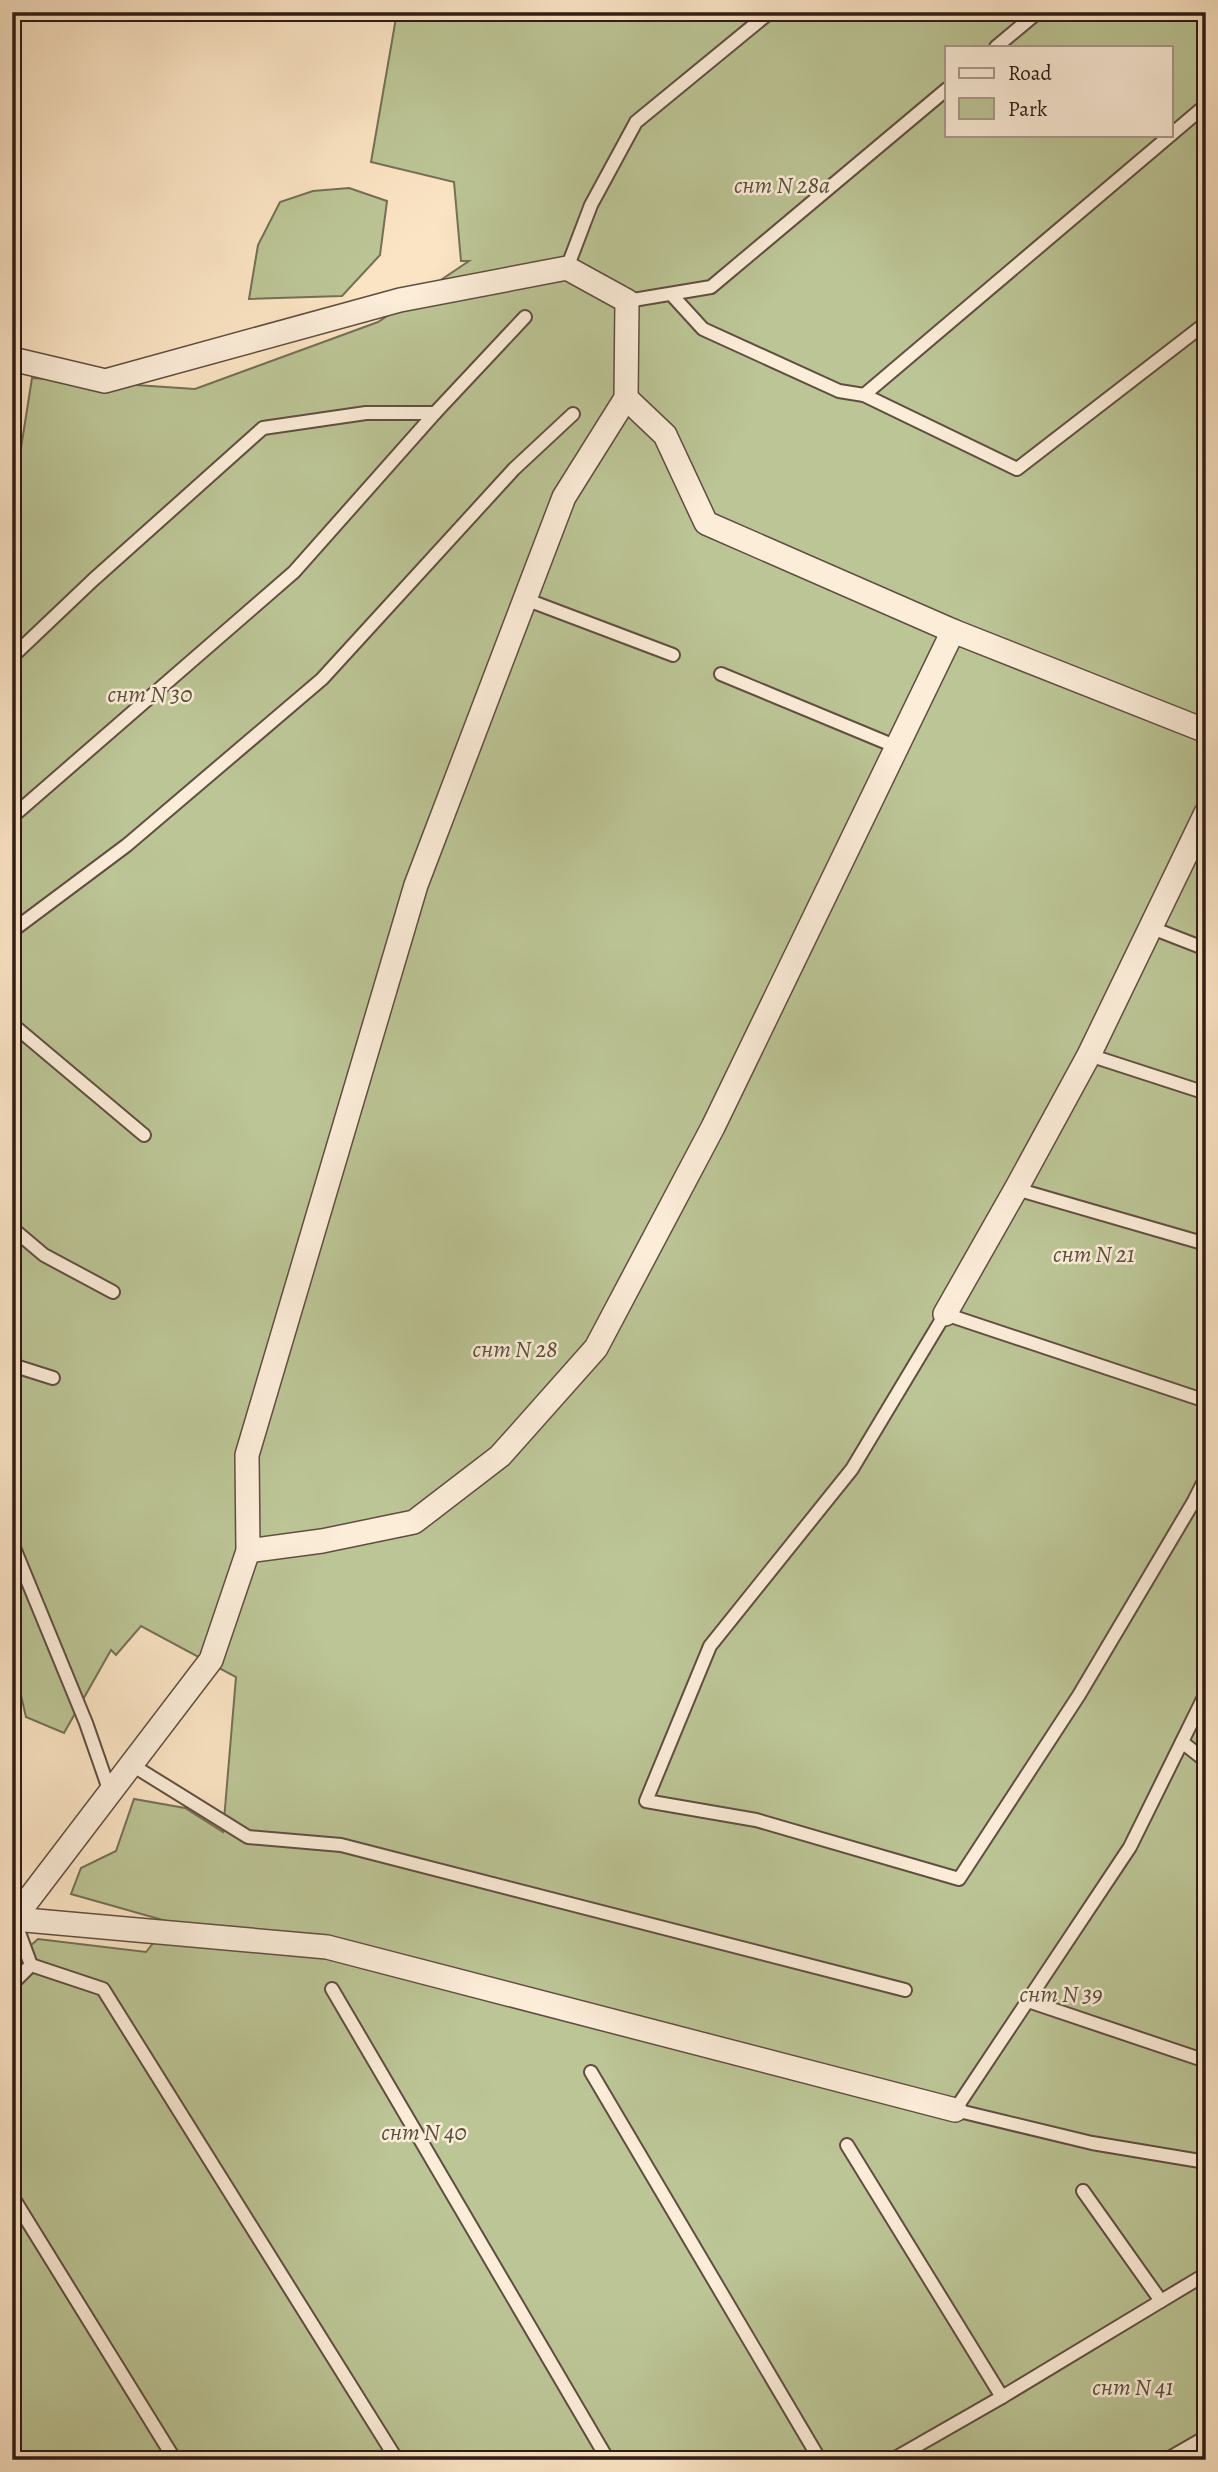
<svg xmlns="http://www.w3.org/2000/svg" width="1218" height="2472" viewBox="0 0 1218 2472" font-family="Alegreya,serif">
  <rect width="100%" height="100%" fill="#fbe4c4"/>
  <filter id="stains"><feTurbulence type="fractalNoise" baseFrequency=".00286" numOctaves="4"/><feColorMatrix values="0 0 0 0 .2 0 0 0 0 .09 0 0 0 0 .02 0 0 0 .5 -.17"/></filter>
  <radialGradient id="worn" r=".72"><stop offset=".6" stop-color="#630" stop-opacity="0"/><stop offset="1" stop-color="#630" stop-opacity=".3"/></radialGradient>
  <!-- green -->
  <g fill="#bcc596" stroke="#757056" stroke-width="2" fill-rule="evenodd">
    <path d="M397,12h809v2448h-1194v-498l26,-23 108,13 24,-30 -99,-28 10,-26 35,-17 18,-52 51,9 38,24 13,-155 -95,-51 -25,29 -5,-5 -47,83 -38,-16 -14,-60v-77l6,-37 -6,-9v-1061l9,-25 11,-70 163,11 183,-67 91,-61h-8l-7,-79 -83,-20zM947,47h224v88h-224z"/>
    <polygon points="349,188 387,201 380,255 342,296 249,299 258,245 280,202 313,191"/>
  </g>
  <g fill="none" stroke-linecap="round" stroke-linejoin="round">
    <defs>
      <g id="lane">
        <polyline points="996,47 1038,12"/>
        <polyline points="567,268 591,205 636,122 770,12"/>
        <polyline points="671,294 703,329 839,391 864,395 1017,469 1206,323"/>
        <polyline points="627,301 711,287 947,89"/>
        <polyline points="864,395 1206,105"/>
        <polyline points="525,599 673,655"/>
        <polyline points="12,657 93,580 263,428 366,413 435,413"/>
        <polyline points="721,674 897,747"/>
        <polyline points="12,817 294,572 435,413 525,317"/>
        <polyline points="1152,928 1206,949"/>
        <polyline points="12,931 127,845 322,679 514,469 573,414"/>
        <polyline points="12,1024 144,1135"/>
        <polyline points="1089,1055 1206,1093"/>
        <polyline points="1016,1189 1206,1244"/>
        <polyline points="12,1228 44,1255 113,1292"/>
        <polyline points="12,1365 53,1378"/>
        <polyline points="1206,1401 945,1314 852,1469 710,1646 646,1801 756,1820 959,1879 1079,1695 1194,1501 1206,1477"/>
        <polyline points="12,1543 86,1723 110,1792"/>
        <polyline points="1206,1693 1130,1847 955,2110 1092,2143 1206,2162"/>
        <polyline points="1182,1742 1206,1761"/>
        <polyline points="132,1765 248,1837 341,1845 905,1990"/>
        <polyline points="31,1965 103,1989 397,2460"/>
        <polyline points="12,1984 31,1965 14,1919"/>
        <polyline points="332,1989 608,2460"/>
        <polyline points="1028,2001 1206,2061"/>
        <polyline points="591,2072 820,2460"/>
        <polyline points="847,2145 1002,2397"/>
        <polyline points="12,2196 175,2460"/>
        <polyline points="1161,2301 1206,2274"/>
        <polyline points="892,2460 1002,2397 1161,2301 1083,2191"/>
        <polyline points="1166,2460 1206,2437"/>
      </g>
      <g id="street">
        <polyline points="12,359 105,381 400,300 567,268 627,301 626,398 564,497 416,885 247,1455 248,1551 211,1660 12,1921"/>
        <polyline points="953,631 1206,731"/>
        <polyline points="945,1314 1016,1189 1089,1055 1206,813"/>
        <polyline points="248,1551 322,1541 414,1522 500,1456 596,1348 713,1127 953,631 706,523 665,435 626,398"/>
        <polyline points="14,1919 327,1947 955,2110"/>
      </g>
    </defs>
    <!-- lane casing -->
    <use href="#lane" stroke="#614e42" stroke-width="16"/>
    <!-- street casing -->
    <use href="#street" stroke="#614e42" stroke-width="26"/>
    <!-- lane -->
    <use href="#lane" stroke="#fcedd9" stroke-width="12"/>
    <!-- street -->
    <use href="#street" stroke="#fcedd9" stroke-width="23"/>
  </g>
  <g text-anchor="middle" stroke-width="5" stroke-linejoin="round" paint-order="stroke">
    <!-- park labels -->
    <g font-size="24" font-style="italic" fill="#594f3c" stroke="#fcedd9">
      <text x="782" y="193">снт N 28а</text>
      <text x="150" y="702">снт N 30</text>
      <text x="1094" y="1262">снт N 21</text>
      <text x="515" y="1357">снт N 28</text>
      <text x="1061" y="2002">снт N 39</text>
      <text x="424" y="2140">снт N 40</text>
      <text x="1133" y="2395">снт N 41</text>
    </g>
  </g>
  <!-- margin -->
  <rect width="1218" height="2472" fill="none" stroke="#fbe4c4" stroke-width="42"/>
  <rect x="14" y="14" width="1190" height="2444" fill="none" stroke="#2e1c16" stroke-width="3.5"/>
  <rect x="21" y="21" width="1176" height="2430" fill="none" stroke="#2e1c16" stroke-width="2"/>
  <!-- legend -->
  <rect x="945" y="46" width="228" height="91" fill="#fcedd9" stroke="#aa998b" stroke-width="2"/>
  <rect x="959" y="68" width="35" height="10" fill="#fcedd9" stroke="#aa998b" stroke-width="2"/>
  <text x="1008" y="80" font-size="21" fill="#2e1c16">Road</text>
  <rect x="959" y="98" width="35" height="21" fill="#bcc596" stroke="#aa998b" stroke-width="2"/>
  <text x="1008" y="116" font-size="21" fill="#2e1c16">Park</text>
  <rect width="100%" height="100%" filter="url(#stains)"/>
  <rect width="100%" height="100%" fill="url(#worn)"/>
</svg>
